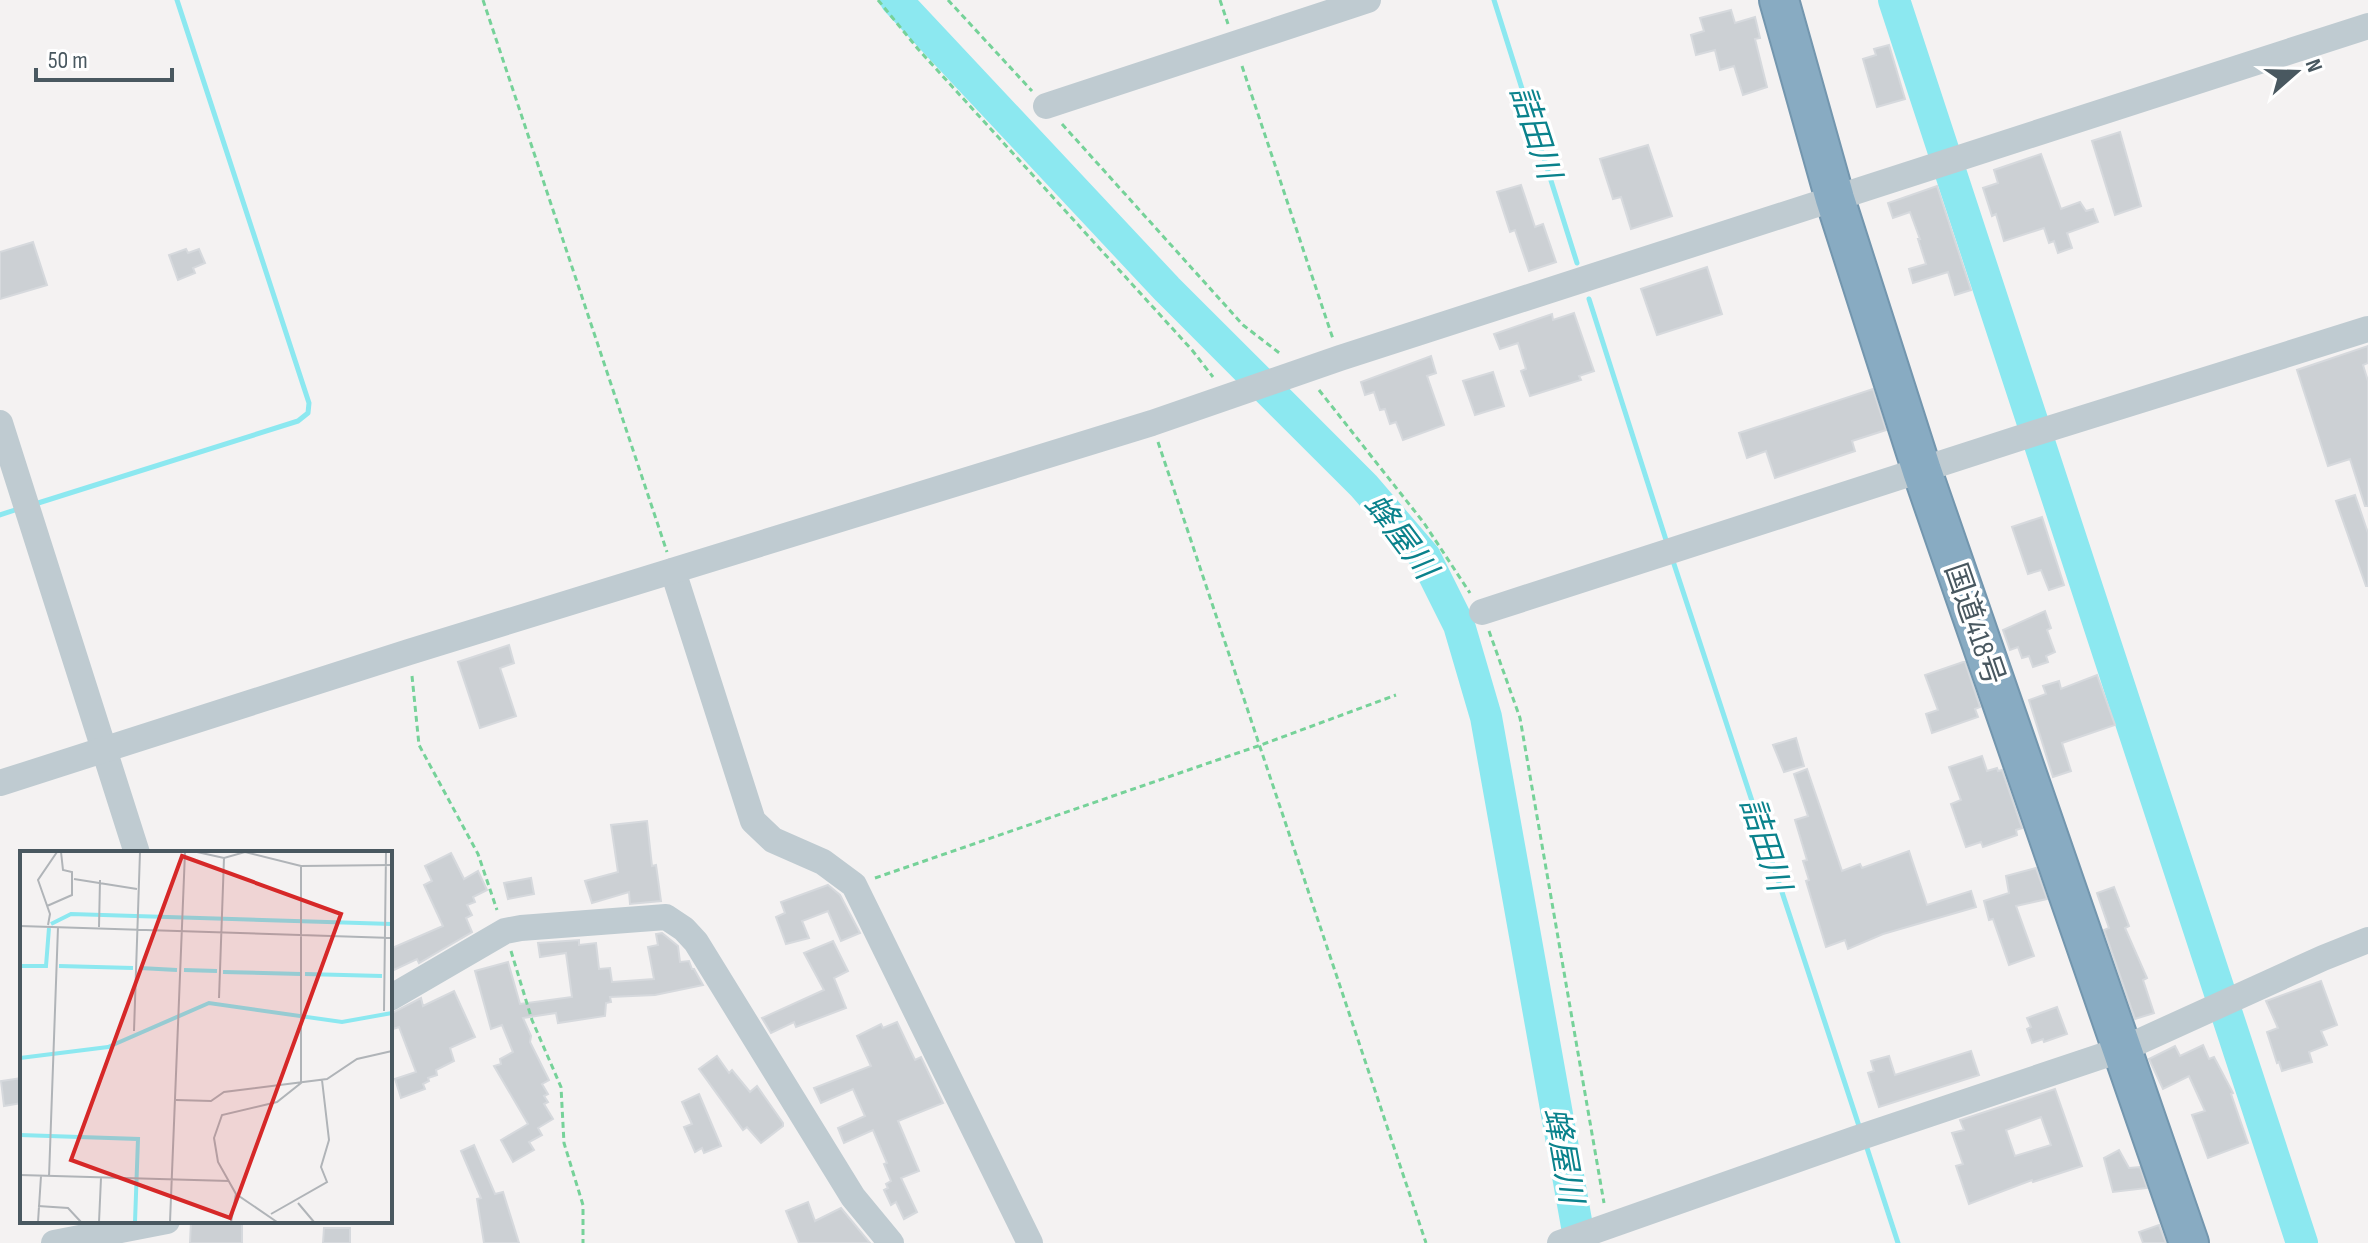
<svg xmlns="http://www.w3.org/2000/svg" width="2368" height="1243" viewBox="0 0 2368 1243" font-family="'Sofia Sans Condensed','Noto Sans JP',sans-serif">
  <rect width="100%" height="100%" fill="#f4f2f2"/>
  <g fill="none" stroke-linecap="round" stroke-linejoin="round">
    <!-- stream -->
    <g stroke="#8ce8f0" stroke-width="5">
      <polyline points="1494,0 1577,263"/>
      <polyline points="1589,299 1666,540"/>
      <polyline points="35,504 298,421 308,413 309,403 177,0"/>
      <polyline points="0,515 18,509"/>
      <polyline points="1673,561 1859,1126"/>
      <polyline points="1866,1145 1898,1243"/>
    </g>
    <!-- river -->
    <g stroke="#8ce8f0" stroke-width="32">
      <polyline points="896,0 1167,289 1364,486 1425,557 1459,625 1486,717 1580,1243"/>
      <polyline points="1894,0 2302,1243"/>
    </g>
  </g>
  <!-- building -->
  <g fill="#ccd0d4" stroke="#d6d9dd" stroke-width="2" fill-rule="evenodd">
    <polygon points="1731,10 1735,23 1755,17 1760,38 1755,39 1767,87 1743,95 1734,66 1720,70 1715,50 1696,55 1691,35 1704,31 1700,18"/>
    <polygon points="1889,45 1905,99 1877,107 1863,59 1876,55 1874,49"/>
    <polygon points="2120,132 2141,206 2115,215 2092,141"/>
    <polygon points="1648,145 1672,216 1631,229 1621,197 1613,199 1600,159"/>
    <polygon points="2041,154 2061,209 2080,202 2086,211 2093,209 2098,222 2067,233 2072,248 2058,253 2054,241 2049,243 2044,228 2004,241 1996,214 1992,216 1983,188 1998,183 1994,170"/>
    <polygon points="1521,185 1535,227 1543,224 1556,262 1529,271 1515,230 1510,232 1497,192"/>
    <polygon points="1937,186 1971,290 1955,295 1948,272 1913,283 1909,269 1926,264 1918,239 1920,239 1910,212 1893,218 1888,203"/>
    <polygon points="33,242 47,285 0,299 0,252"/>
    <polygon points="186,249 188,253 199,249 205,263 193,268 195,273 178,280 169,255"/>
    <polygon points="1707,267 1722,314 1657,335 1641,289"/>
    <polygon points="1574,313 1594,371 1579,376 1581,380 1530,396 1521,371 1526,369 1518,343 1500,349 1494,334 1552,314 1553,320"/>
    <polygon points="2368,346 2368,363 2363,365 2368,381 2368,506 2365,506 2350,459 2328,466 2297,370"/>
    <polygon points="1431,356 1436,373 1427,376 1444,425 1403,440 1396,422 1390,424 1385,409 1380,410 1374,392 1365,395 1361,382"/>
    <polygon points="1493,372 1504,406 1475,415 1463,381"/>
    <polygon points="1873,389 1886,430 1852,441 1855,451 1775,478 1766,451 1747,458 1739,433"/>
    <polygon points="2355,495 2368,533 2368,586 2366,586 2336,501"/>
    <polygon points="2042,517 2064,585 2049,590 2041,570 2028,574 2012,527"/>
    <polygon points="2045,611 2051,628 2047,630 2055,652 2046,656 2048,662 2033,667 2029,656 2022,658 2018,647 2010,650 2003,630"/>
    <polygon points="509,645 514,663 500,668 516,716 480,728 458,662"/>
    <polygon points="1963,662 1965,662 1980,707 1975,709 1978,717 1932,733 1926,714 1938,710 1925,675"/>
    <polygon points="2097,675 2115,725 2062,743 2071,771 2053,777 2029,700 2046,694 2043,686 2059,681 2061,689"/>
    <polygon points="1796,738 1804,766 1784,772 1773,745"/>
    <polygon points="1982,756 1987,771 1997,768 1998,771 2002,770 2022,828 2016,830 2017,835 1983,847 1981,842 1966,847 1951,804 1961,800 1949,767"/>
    <polygon points="1807,769 1842,871 1860,864 1862,868 1909,851 1927,905 1971,891 1976,907 1883,934 1848,949 1845,940 1826,947 1806,881 1809,880 1803,861 1807,860 1795,820 1808,816 1794,774"/>
    <polygon points="647,821 652,866 656,865 661,901 630,904 629,892 592,903 585,881 618,872 611,825"/>
    <polygon points="451,853 464,879 478,871 487,890 473,897 475,902 467,905 472,915 466,918 472,932 419,963 417,959 394,970 390,962 390,949 443,926 424,885 432,881 425,866"/>
    <polygon points="2036,868 2047,899 2016,906 2034,956 2009,965 1993,919 1989,920 1984,901 2009,893 2006,876"/>
    <polygon points="531,878 534,894 508,899 504,883"/>
    <polygon points="828,885 840,895 860,933 841,941 828,911 802,921 809,938 786,944 776,917 785,913 781,902"/>
    <polygon points="2114,887 2129,926 2125,928 2147,978 2143,980 2154,1013 2135,1019 2107,938 2104,930 2109,928 2097,893"/>
    <polygon points="662,933 678,946 680,962 689,961 692,969 694,969 703,985 655,995 610,997 611,1002 606,1003 605,1016 558,1023 556,1013 523,1018 531,1036 530,1042 549,1080 542,1084 548,1094 544,1096 548,1102 544,1104 553,1119 538,1128 542,1135 529,1142 534,1150 513,1162 501,1140 528,1124 494,1066 501,1064 500,1059 513,1052 502,1025 491,1029 475,971 508,962 520,1004 572,997 566,953 540,957 538,943 579,940 579,945 596,943 599,969 610,968 612,982 654,979 648,947 658,945 656,934"/>
    <polygon points="833,941 848,971 834,978 846,1008 796,1027 794,1022 771,1033 762,1018 824,990 804,953"/>
    <polygon points="2321,981 2337,1025 2321,1031 2327,1045 2309,1052 2312,1062 2282,1071 2279,1062 2277,1063 2267,1032 2278,1028 2266,1001"/>
    <polygon points="454,991 475,1037 450,1048 454,1061 436,1070 437,1075 428,1078 429,1081 423,1084 425,1089 401,1098 395,1079 416,1072 399,1027 390,1030 390,1014 421,998 423,1006"/>
    <polygon points="2057,1007 2067,1034 2044,1042 2043,1039 2032,1043 2027,1029 2031,1027 2027,1018"/>
    <polygon points="897,1022 915,1060 921,1057 943,1103 898,1121 919,1171 901,1178 917,1212 904,1219 896,1202 891,1205 884,1190 888,1188 886,1184 891,1181 884,1164 887,1163 873,1130 844,1143 838,1128 865,1116 853,1089 821,1103 814,1088 871,1066 857,1036 881,1024 883,1028"/>
    <polygon points="2203,1045 2209,1059 2214,1057 2233,1093 2231,1094 2248,1143 2208,1158 2192,1115 2205,1111 2189,1076 2163,1089 2149,1059 2175,1046 2180,1056"/>
    <polygon points="1971,1051 1979,1075 1879,1107 1868,1073 1874,1071 1871,1061 1889,1056 1895,1075"/>
    <polygon points="717,1056 729,1073 732,1070 750,1092 757,1086 783,1123 783,1126 761,1143 747,1127 743,1130 699,1069"/>
    <polygon points="22,1078 22,1103 4,1106 1,1081"/>
    <path d="M2055,1089l27,77 -49,16 -1,-2 -63,24 -13,-38 7,-2 -11,-31 12,-3 -4,-10zM2041,1117l10,28 -36,11 -9,-26z"/>
    <polygon points="699,1094 721,1146 704,1153 702,1148 695,1152 684,1127 692,1124 682,1102"/>
    <polygon points="474,1145 495,1194 503,1192 519,1243 484,1243 477,1199 481,1198 461,1151"/>
    <polygon points="2119,1150 2129,1168 2140,1167 2147,1188 2113,1192 2104,1158"/>
    <polygon points="808,1202 815,1221 841,1208 870,1243 799,1243 786,1211"/>
    <polygon points="191,1221 242,1221 242,1243 190,1243"/>
    <polygon points="2159,1225 2166,1243 2143,1243 2139,1232"/>
    <polygon points="324,1228 350,1228 350,1243 323,1243"/>
  </g>
  <g fill="none" stroke-linecap="round" stroke-linejoin="round">
    <defs>
      <polyline id="highway" points="1779,0 1835,199 1922,471 2189,1243"/>
    </defs>
    <!-- highway casing -->
    <use href="#highway" stroke="#7396ae" stroke-width="42"/>
    <!-- path -->
    <g stroke="#76d299" stroke-width="3" stroke-dasharray="6 4" stroke-linecap="butt">
      <polyline points="483,0 667,552"/>
      <polyline points="878,0 918,49 1192,350 1213,377"/>
      <polyline points="948,0 1032,91"/>
      <polyline points="1220,0 1228,24"/>
      <polyline points="1242,66 1333,339"/>
      <polyline points="1062,124 1243,325 1282,355"/>
      <polyline points="1319,390 1424,523 1470,593"/>
      <polyline points="1158,442 1426,1243"/>
      <polyline points="1489,631 1520,718 1604,1203"/>
      <polyline points="412,676 419,745 478,854 497,910"/>
      <polyline points="875,878 1258,746 1396,695"/>
      <polyline points="511,951 532,1020 561,1087 564,1143 583,1205 583,1243"/>
    </g>
    <!-- minor -->
    <g stroke="#bfcbd1" stroke-width="26">
      <polyline points="1046,106 1368,0"/>
      <polyline points="0,423 137,853"/>
      <polyline points="673,571 753,821 773,840 823,862 854,885 1030,1243"/>
      <polyline points="1482,612 2029,435 2368,329"/>
      <polyline points="0,783 409,652 1152,423 1340,358 2368,26"/>
      <polyline points="390,998 505,931 521,928 666,917 684,929 696,942 853,1197 891,1243"/>
      <polyline points="54,1243 167,1221"/>
      <polyline points="1560,1243 1855,1139 2123,1049 2323,958 2368,940"/>
    </g>
    <!-- highway -->
    <use href="#highway" stroke="#88abc2" stroke-width="38"/>
  </g>
  <g text-anchor="middle" stroke-width="7" stroke-linejoin="round" paint-order="stroke">
    <!-- street labels -->
    <g font-size="30" fill="#495860" stroke="#fff">
      <text transform="translate(1975 624) rotate(71)" y="10">国道418号</text>
    </g>
    <!-- water labels -->
    <g font-size="32" font-style="italic" fill="#0a828c" stroke="#fff">
      <text transform="translate(1536 132) rotate(72)" y="11">詰田川</text>
      <text transform="translate(1401 536) rotate(53)" y="11">蜂屋川</text>
      <text transform="translate(1766 844) rotate(72)" y="11">詰田川</text>
      <text transform="translate(1564 1155) rotate(80)" y="11">蜂屋川</text>
    </g>
  </g>
  <!-- overview -->
  <g transform="translate(20 851)">
    <rect width="372" height="372" fill="#f4f2f2"/>
    <path fill="none" stroke="#8ce8f0" stroke-width="4" d="M31,73l20,-10 321,10M0,115h26l3,-38M39,115l74,2M120,117l37,2M164,119l33,1M203,121l78,2M285,123l77,2M0,207l88,-11 101,-44 133,19 50,-9M0,284l118,4 -3,83"/>
    <path fill="none" stroke="#b0b4b8" stroke-width="2" d="M177,1l27,6 21,-6 56,14 91,-1M54,28l63,10M27,55l25,-11v-23l-9,-2 -2,-18M28,74l2,-11 -12,-34 19,-28M0,75l372,12M79,76l1,-47M199,147l5,-140M364,160l2,-159M114,180l6,-179M156,249l35,1 13,-9 103,-13 30,-20 35,-8M0,324l209,6M29,326l9,-250M278,352l16,19M18,355l30,2 13,14M251,363l56,-32 -6,-15 8,-27 -7,-60M18,371l3,-46M79,371l2,-44M150,371l15,-370M211,371l5,-28M257,371l-41,-28 -18,-32 -4,-24 8,-23 55,-13 24,-19v-217"/>
    <path fill="#d62828" fill-opacity="0.15" stroke="#d62828" stroke-width="4" d="M162,5l159,58 -111,304 -159,-58z"/>
    <rect width="372" height="372" fill="none" stroke="#495860" stroke-width="4"/>
  </g>
  <!-- north arrow -->
  <g transform="translate(2296 72) rotate(70)" stroke="#ffffff" stroke-width="6" paint-order="stroke">
  <path d="M0-6L14 30L0 20L-14 30Z" fill="#495860"/>
  <text y="-12" font-size="22" font-weight="bold" text-anchor="middle" fill="#495860">N</text>
  </g>
  <!-- scale -->
  <path d="M36 68v12h136v-12" fill="none" stroke="#495860" stroke-width="4"/>
  <text x="48" y="68" font-size="24" fill="#495860" stroke="#ffffff" stroke-width="6" paint-order="stroke">50 m</text>
</svg>
